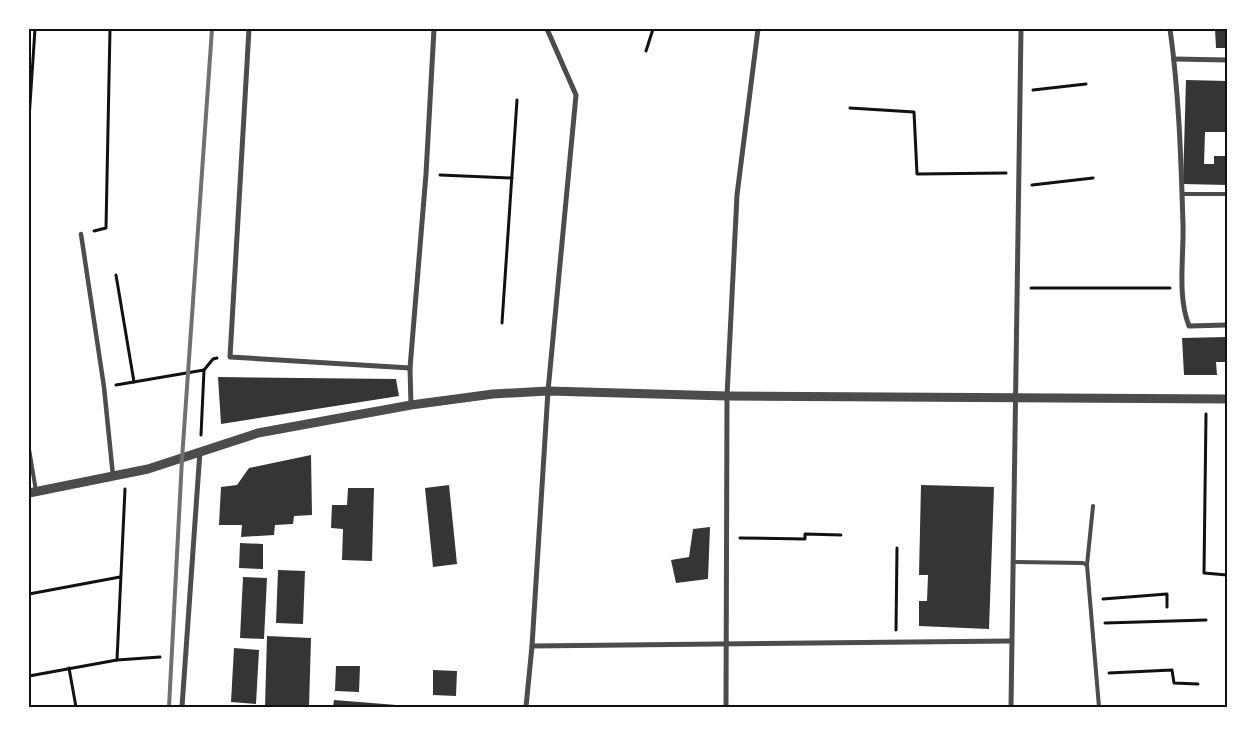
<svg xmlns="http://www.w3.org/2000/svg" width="1256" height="736" viewBox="0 0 1256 736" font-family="'Public Sans',sans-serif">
  <rect width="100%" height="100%" fill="#fff"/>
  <!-- building -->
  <g fill="#353535">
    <polygon points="1215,29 1227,29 1227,48 1216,48"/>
    <polygon points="1186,80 1227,81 1227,132 1205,132 1204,164 1214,164 1214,156 1227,156 1227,185 1183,184"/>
    <polygon points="1227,337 1227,362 1216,362 1217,375 1184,375 1182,338"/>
    <polygon points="218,377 396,379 399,396 221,424"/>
    <polygon points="311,455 312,515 294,516 293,524 275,525 274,535 241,537 242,525 219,525 221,487 237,485 249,468"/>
    <polygon points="449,485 457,564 433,567 425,488"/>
    <polygon points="921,485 994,487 989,629 919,626 919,601 927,601 928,575 919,575"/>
    <polygon points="348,488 374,488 372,561 342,560 343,529 331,528 332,505 347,505"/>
    <polygon points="710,527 708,579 676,583 671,560 689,557 693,529"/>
    <polygon points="240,543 263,544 263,569 239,568"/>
    <polygon points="278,570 305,571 303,624 276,623"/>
    <polygon points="243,577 267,578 264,639 240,638"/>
    <polygon points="267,636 311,638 309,707 265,707"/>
    <polygon points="234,648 259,650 256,704 231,702"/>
    <polygon points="336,666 360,666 359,692 335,691"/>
    <polygon points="433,670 457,671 456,696 433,695"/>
    <polygon points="334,700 409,706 409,707 333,707"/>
  </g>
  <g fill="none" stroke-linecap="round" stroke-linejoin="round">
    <!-- path -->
    <g stroke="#111" stroke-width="3">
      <polyline points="646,51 653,29"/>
      <polyline points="1033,90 1086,84"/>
      <polyline points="850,108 914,112 917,174 1006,173"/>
      <polyline points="29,119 35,29"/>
      <polyline points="440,175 512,178"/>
      <polyline points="1032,185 1093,178"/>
      <polyline points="94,231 106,228 110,29"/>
      <polyline points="116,275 134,382"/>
      <polyline points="1031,288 1170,288"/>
      <polyline points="502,323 517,100"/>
      <polyline points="116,385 204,370"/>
      <polyline points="1206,414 1204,573 1227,575"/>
      <polyline points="201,435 204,370 213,359 217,358"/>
      <polyline points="740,538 805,539 805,534 841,535"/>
      <polyline points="29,594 120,577"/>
      <polyline points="1103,599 1167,594 1167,607"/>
      <polyline points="1105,623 1206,620"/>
      <polyline points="896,630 897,548"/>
      <polyline points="117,660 125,489"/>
      <polyline points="69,668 76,707"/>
      <polyline points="1109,673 1172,670 1174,683 1198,684"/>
      <polyline points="29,676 117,660 160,657"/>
    </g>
    <!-- service -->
    <g stroke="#4c4c4c" stroke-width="4">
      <polyline points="1182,194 1227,194"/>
      <polyline points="29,449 36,491"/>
      <polyline points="1093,506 1087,565 1099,707"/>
      <polyline points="1013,562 1083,563 1087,565"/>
    </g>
    <!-- pedestrian -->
    <polyline stroke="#4c4c4c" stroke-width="4.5" points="81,234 104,387 113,476"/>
    <!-- minor -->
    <g stroke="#4c4c4c" stroke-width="5">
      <polyline points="249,29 230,357 410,368"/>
      <path d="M1170,29c9,64 11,130 13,195 1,32 -6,72 6,102l38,-1"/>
      <polyline points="1174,59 1227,60"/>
      <polyline points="411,405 410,368 426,174 434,29"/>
      <polyline points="532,646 1011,641"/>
      <polyline points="182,707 200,451"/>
      <polyline points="526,707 532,646 548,391 576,95 547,29"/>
      <polyline points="726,707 727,396 737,195 758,29"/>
      <polyline points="1011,707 1021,29"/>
    </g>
    <!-- tertiary -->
    <polyline stroke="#4c4c4c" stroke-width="9" points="29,493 148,469 258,433 411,405 493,394 548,391 727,396 1227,399"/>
    <!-- rail -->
    <polyline stroke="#707070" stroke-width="4" points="169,707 182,459 212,29"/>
  </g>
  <!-- border -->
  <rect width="1256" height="736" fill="none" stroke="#ffffff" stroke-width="60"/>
  <rect x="30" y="30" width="1196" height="676" fill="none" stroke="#111" stroke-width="2"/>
</svg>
